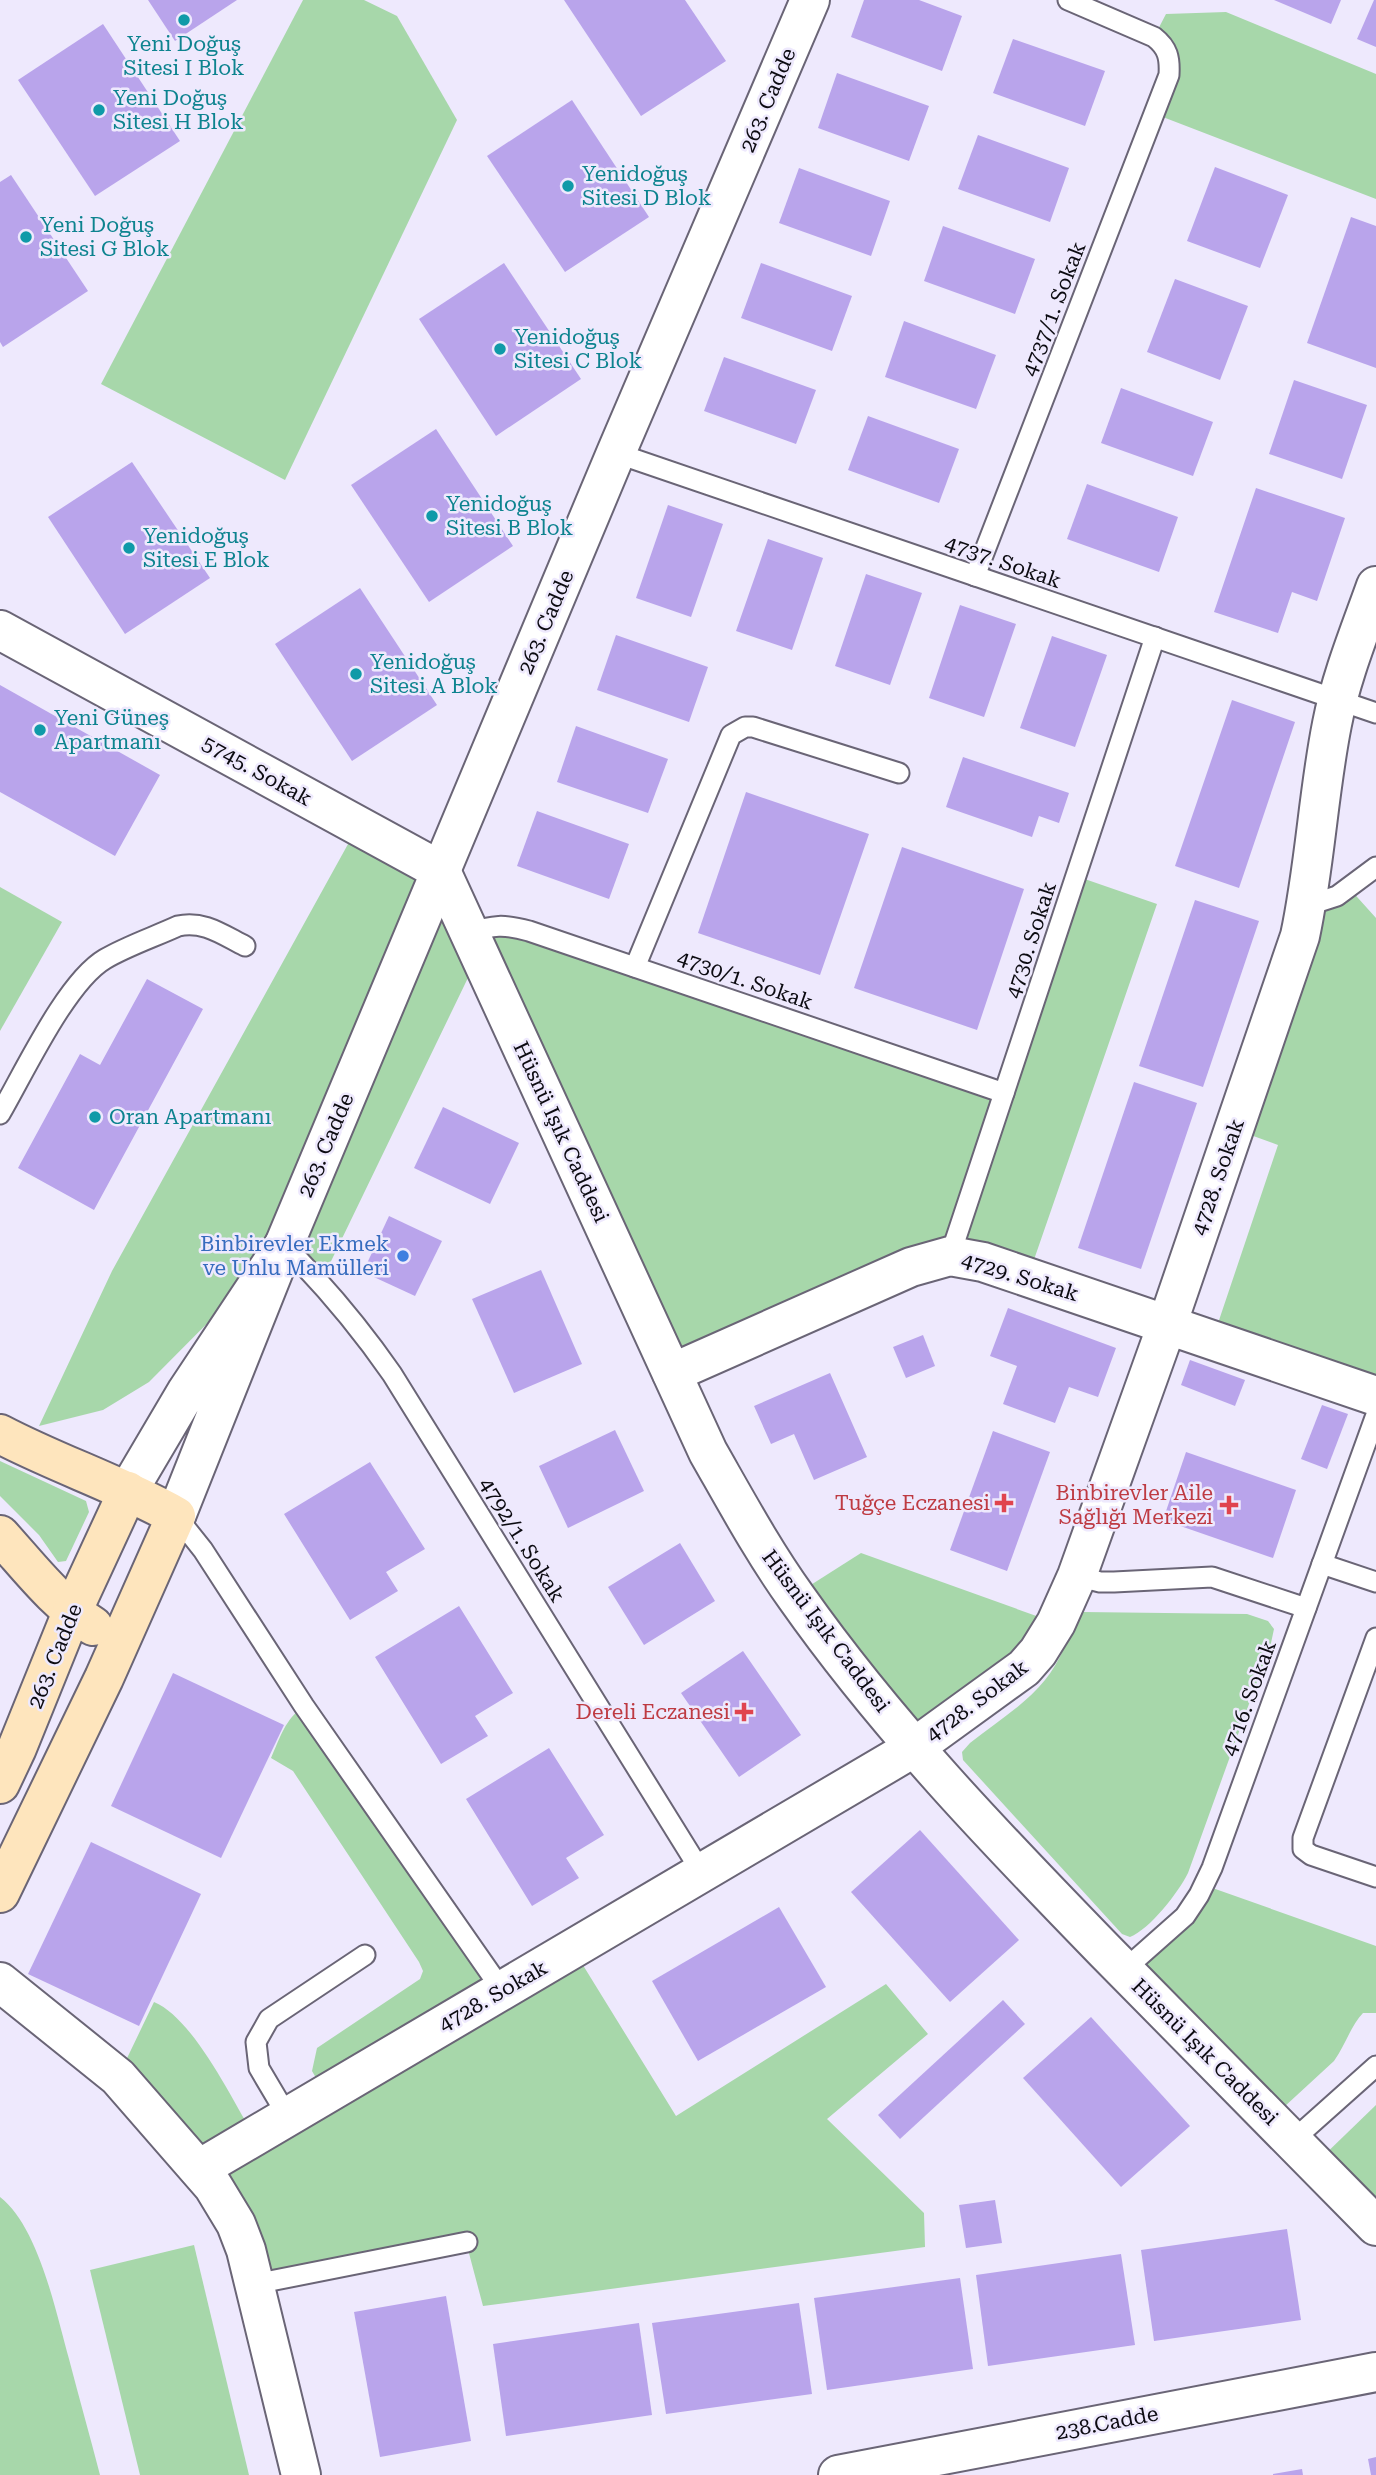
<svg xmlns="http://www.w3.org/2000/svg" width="1376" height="2475" viewBox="0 0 1376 2475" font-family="'Roboto Serif',serif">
<rect width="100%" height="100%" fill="#eee9fd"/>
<g fill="#a7d7aa">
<path d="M303,0H364L397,16L457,120L285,480L101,384Z"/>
<path d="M1226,12L1376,74V199L1155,114L1166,85L1154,37L1166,14Z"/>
<path d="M358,826L441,871L469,933L492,926L1004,1093L1076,876L1157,904L1028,1277L972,1259L672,1373L479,955L321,1282L284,1246L149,1382L103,1410L39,1426L112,1271Z"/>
<path d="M0,887L62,922L0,1031Z"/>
<path d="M1349,888L1376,918V1396L1212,1341L1278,1145L1234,1129L1306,906Z"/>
<path d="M0,1461L86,1501L89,1512L66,1561L58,1562L39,1535L0,1496Z"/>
<path d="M861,1553L1056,1623L915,1747L795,1595Z"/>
<path d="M1083,1612L1247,1614L1268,1621L1274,1629L1271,1643L1188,1873C1178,1893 1150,1929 1130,1937L1122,1934L963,1760L962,1752L970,1743C995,1723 1025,1705 1045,1680C1060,1662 1068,1638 1078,1617Z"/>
<path d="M304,1706L502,1990L573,1949L676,2116L886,1984L928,2034L827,2119L924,2213L925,2247L483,2306L466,2242L255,2284L118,2077L154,2002C193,2018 232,2099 254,2136L326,2095L312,2071L317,2048L420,1979L423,1971L419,1962L293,1771L271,1758C280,1738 285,1719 304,1706Z"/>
<path d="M1204,1885L1376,1946V2013H1363C1350,2027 1345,2046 1334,2061L1271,2119L1124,1970Z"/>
<path d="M1376,2105V2226L1315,2164Z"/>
<path d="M0,2197C39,2227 56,2313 69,2359C79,2398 90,2436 100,2475H0Z"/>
<path d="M194,2245L249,2475H140L90,2270Z"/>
</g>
<g fill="#b9a4eb">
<path d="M148,0H237L175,41Z"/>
<path d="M564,0H685L726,61L641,116Z"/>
<path d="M864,0H919L962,16L942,71L851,37Z"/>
<path d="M1274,0H1341L1331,24Z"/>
<path d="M1374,0H1376V47L1357,39Z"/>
<path d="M103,24L180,141L95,196L18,80Z"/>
<path d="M1013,39L1105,71L1085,126L993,93Z"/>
<path d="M837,73L929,106L909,161L818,128Z"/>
<path d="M572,100L649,217L565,272L487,156Z"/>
<path d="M978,135L1069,168L1050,222L958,189Z"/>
<path d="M1215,167L1288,195L1260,268L1187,241Z"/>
<path d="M799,168L890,201L871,256L779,223Z"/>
<path d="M11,175L88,291L3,347L0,342V182Z"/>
<path d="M1351,217L1376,226V368L1307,343Z"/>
<path d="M943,226L1035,259L1015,314L924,281Z"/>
<path d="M504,263L581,379L496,436L419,319Z"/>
<path d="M761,263L852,296L832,351L741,318Z"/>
<path d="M1175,279L1248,306L1220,380L1147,352Z"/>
<path d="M904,321L996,355L976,409L885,377Z"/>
<path d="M724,357L816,390L796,444L704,411Z"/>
<path d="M1294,380L1367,405L1342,479L1269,454Z"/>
<path d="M1121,388L1213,422L1193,476L1101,443Z"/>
<path d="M868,416L959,449L939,503L848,470Z"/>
<path d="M436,429L513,546L429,602L351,485Z"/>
<path d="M132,462L210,578L125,634L48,517Z"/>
<path d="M1087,484L1178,517L1159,572L1067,539Z"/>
<path d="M1256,488L1345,518L1317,601L1292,592L1278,633L1214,612Z"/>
<path d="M668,505L723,524L691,617L636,598Z"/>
<path d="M768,539L823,558L792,650L736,631Z"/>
<path d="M866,574L922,593L890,685L835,666Z"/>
<path d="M360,588L437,705L352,761L275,644Z"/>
<path d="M960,605L1016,624L984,717L929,698Z"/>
<path d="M616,635L708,667L689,722L597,690Z"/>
<path d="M1052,636L1107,655L1075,747L1020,728Z"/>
<path d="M0,685L160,775L115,856L0,792Z"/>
<path d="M1232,700L1295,722L1239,888L1175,866Z"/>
<path d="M576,726L668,759L648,813L557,782Z"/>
<path d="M963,757L1069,793L1059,823L1039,816L1032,837L946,807Z"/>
<path d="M746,792L869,834L820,975L698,933Z"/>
<path d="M537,811L629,844L609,899L517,866Z"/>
<path d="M902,847L1024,889L977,1030L854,988Z"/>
<path d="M1195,900L1259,921L1203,1087L1139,1066Z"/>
<path d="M147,979L203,1009L94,1210L18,1168L80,1054L100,1065Z"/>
<path d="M1134,1082L1197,1103L1141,1269L1078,1248Z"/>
<path d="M443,1107L519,1143L490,1204L414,1168Z"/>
<path d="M389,1216L442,1241L415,1296L363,1272Z"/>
<path d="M541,1270L582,1364L514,1393L472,1299Z"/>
<path d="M1008,1308L1116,1348L1098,1397L1069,1387L1055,1423L1003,1404L1017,1366L990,1356Z"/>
<path d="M923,1335L935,1366L906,1378L893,1347Z"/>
<path d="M1190,1360L1245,1380L1235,1406L1181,1385Z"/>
<path d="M830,1373L867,1457L814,1480L794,1434L771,1444L754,1406Z"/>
<path d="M1322,1405L1348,1414L1327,1469L1301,1459Z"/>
<path d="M615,1430L644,1491L568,1528L539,1466Z"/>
<path d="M993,1431L1050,1452L1007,1571L950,1550Z"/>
<path d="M1186,1452L1296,1490L1273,1558L1163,1520Z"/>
<path d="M370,1462L425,1549L386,1572L398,1591L350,1620L284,1514Z"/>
<path d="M680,1543L715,1601L644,1645L608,1587Z"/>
<path d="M459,1606L513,1693L475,1716L488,1736L441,1764L375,1657Z"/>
<path d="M743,1651L801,1735L739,1777L681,1693Z"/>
<path d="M173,1673L284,1725L221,1858L111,1806Z"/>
<path d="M549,1748L604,1835L566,1858L579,1878L532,1906L466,1799Z"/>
<path d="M920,1830L1019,1940L950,2002L851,1892Z"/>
<path d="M91,1842L201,1894L139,2026L28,1974Z"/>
<path d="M779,1907L826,1987L698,2061L652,1981Z"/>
<path d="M1003,2000L1025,2024L900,2139L878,2115Z"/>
<path d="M1091,2017L1190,2126L1121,2187L1023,2078Z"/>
<path d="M995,2200L1002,2243L966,2248L959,2205Z"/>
<path d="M1287,2229L1301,2320L1154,2341L1141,2250Z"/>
<path d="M1121,2254L1135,2345L988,2366L976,2275Z"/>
<path d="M960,2278L973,2369L827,2390L814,2298Z"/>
<path d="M446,2296L471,2441L380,2457L354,2312Z"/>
<path d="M799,2303L812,2394L666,2414L652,2323Z"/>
<path d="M639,2323L652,2415L506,2436L493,2344Z"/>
<path d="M1376,2457V2475H1371L1368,2459Z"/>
<path d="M1302,2469L1303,2475H1273V2474Z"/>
</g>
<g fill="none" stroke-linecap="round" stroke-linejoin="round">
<g stroke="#6a6576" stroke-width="23">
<g id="service">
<path d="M616,453L1376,713"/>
<path d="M975,576L1169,75C1170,58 1168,48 1154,37L1068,0"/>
<path d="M1306,906L1337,896L1376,867"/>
<path d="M469,933C493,925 504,924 529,931L1004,1093"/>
<path d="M635,967L731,735L745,727H753L899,773"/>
<path d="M0,1114C24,1073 66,982 105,959C127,946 154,937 178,926C203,920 223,935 245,946"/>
<path d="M284,1245C326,1287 358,1325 392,1374L702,1873"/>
<path d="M950,1256L1155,637"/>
<path d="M176,1516L203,1550L304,1706L502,1990"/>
<path d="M1322,1564L1376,1582"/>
<path d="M1077,1576L1100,1582H1114L1212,1577L1306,1608"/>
<path d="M1376,1638L1303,1838V1849L1311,1855L1376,1877"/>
<path d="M1124,1970L1185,1916L1199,1895L1212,1868L1376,1415"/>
<path d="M288,2117L259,2068L256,2042L269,2019L365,1955"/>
<path d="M1292,2141L1376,2066"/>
<path d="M255,2284L467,2242"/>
</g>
</g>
<g stroke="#6a6576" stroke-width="42">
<g id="minor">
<path d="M0,630L441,871L708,1452C736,1501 763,1551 796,1597C886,1725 996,1839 1105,1951C1195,2043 1286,2134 1376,2226"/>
<path d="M672,1373L911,1267L950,1256L983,1262L1376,1396"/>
<path d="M0,1982L118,2077L213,2186L236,2224L246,2250L301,2475"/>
<path d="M199,2169L915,1747L1024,1668L1038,1652L1056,1623L1077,1576L1167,1325L1300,936C1315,866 1318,794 1332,724C1341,677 1360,631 1376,586"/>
</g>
</g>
<g stroke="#6a6576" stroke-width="42">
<g id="tertiary">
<path d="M284,1245L616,453L810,0"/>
<path d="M128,1491L187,1391L284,1245L176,1516"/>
<path d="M838,2475L1376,2372"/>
</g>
</g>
<g stroke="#6a6576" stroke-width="42">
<g id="secondary">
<path d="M0,1434C57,1464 119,1484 176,1516L104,1678L0,1893"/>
<path d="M0,1535C30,1568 55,1602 93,1626"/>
<path d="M0,1784L17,1748L72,1612L128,1491"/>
</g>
</g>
<use href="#service" stroke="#fff" stroke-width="19"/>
<use href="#minor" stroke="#fff" stroke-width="38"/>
<use href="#tertiary" stroke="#fff" stroke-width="38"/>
<use href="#secondary" stroke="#fee5bd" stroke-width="38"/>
</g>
<g fill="#0f9aa8" stroke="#eee9fd" stroke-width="2.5">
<circle cx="184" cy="20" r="7"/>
<circle cx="99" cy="110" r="7"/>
<circle cx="568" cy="186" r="7"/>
<circle cx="26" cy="237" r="7"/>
<circle cx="500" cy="349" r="7"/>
<circle cx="432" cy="516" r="7"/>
<circle cx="129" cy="548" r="7"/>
<circle cx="356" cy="674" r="7"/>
<circle cx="40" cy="730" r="7"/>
<circle cx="95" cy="1117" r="7"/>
</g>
<circle fill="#3f7fe0" stroke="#eee9fd" stroke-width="2.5" cx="403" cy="1256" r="7"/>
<g fill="#e0444e" stroke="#eee9fd" stroke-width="2.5">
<path d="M1000.5 1492.5h7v7h7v7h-7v7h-7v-7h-7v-7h7z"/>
<path d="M1225.5 1494.5h7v7h7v7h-7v7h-7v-7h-7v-7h7z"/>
<path d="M740.5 1701.5h7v7h7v7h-7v7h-7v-7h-7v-7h7z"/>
</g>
<g text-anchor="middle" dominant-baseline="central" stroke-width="5" stroke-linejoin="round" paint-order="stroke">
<g font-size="21" fill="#0d838f" stroke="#eee9fd" text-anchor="start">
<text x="184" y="44" text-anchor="middle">Yeni Doğuş<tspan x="184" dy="24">Sitesi I Blok</tspan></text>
<text x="113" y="98">Yeni Doğuş<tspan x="113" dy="24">Sitesi H Blok</tspan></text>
<text x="582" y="174">Yenidoğuş<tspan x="582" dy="24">Sitesi D Blok</tspan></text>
<text x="40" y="225">Yeni Doğuş<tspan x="40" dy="24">Sitesi G Blok</tspan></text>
<text x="514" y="337">Yenidoğuş<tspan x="514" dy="24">Sitesi C Blok</tspan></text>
<text x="446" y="504">Yenidoğuş<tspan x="446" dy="24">Sitesi B Blok</tspan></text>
<text x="143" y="536">Yenidoğuş<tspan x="143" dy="24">Sitesi E Blok</tspan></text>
<text x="370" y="662">Yenidoğuş<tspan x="370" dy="24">Sitesi A Blok</tspan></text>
<text x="54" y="718">Yeni Güneş<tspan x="54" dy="24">Apartmanı</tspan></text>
<text x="109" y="1117">Oran Apartmanı</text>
</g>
<g font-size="21" fill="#0c0b11" stroke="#eee9fd">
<text transform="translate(768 100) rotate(-67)">263. Cadde</text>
<text transform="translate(1054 309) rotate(-69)">4737/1. Sokak</text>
<text transform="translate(1003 562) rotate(19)">4737. Sokak</text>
<text transform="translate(546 622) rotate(-67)">263. Cadde</text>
<text transform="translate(257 771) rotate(29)">5745. Sokak</text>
<text transform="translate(1031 940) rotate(-72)">4730. Sokak</text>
<text transform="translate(745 980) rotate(19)">4730/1. Sokak</text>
<text transform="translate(561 1132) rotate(65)">Hüsnü Işık Caddesi</text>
<text transform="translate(326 1145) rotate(-67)">263. Cadde</text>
<text transform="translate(1218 1177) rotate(-71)">4728. Sokak</text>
<text transform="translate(1020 1277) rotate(17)">4729. Sokak</text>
<text transform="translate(522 1540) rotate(58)">4792/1. Sokak</text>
<text transform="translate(826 1631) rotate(53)">Hüsnü Işık Caddesi</text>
<text transform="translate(55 1656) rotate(-68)">263. Cadde</text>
<text transform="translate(1249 1698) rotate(-70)">4716. Sokak</text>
<text transform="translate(977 1701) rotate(-37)">4728. Sokak</text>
<text transform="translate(493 1996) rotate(-30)">4728. Sokak</text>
<text transform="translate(1205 2052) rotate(45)">Hüsnü Işık Caddesi</text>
<text transform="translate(1107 2423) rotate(-11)">238.Cadde</text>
</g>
<g font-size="21" fill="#366cbe" stroke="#eee9fd" text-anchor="end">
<text x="389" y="1244">Binbirevler Ekmek<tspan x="389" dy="24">ve Unlu Mamülleri</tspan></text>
</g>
<g font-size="21" fill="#be3a42" stroke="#eee9fd" text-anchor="end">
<text x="1213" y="1493">Binbirevler Aile<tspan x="1213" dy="24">Sağlığı Merkezi</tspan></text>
<text x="990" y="1503">Tuğçe Eczanesi</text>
<text x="730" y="1712">Dereli Eczanesi</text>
</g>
</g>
</svg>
